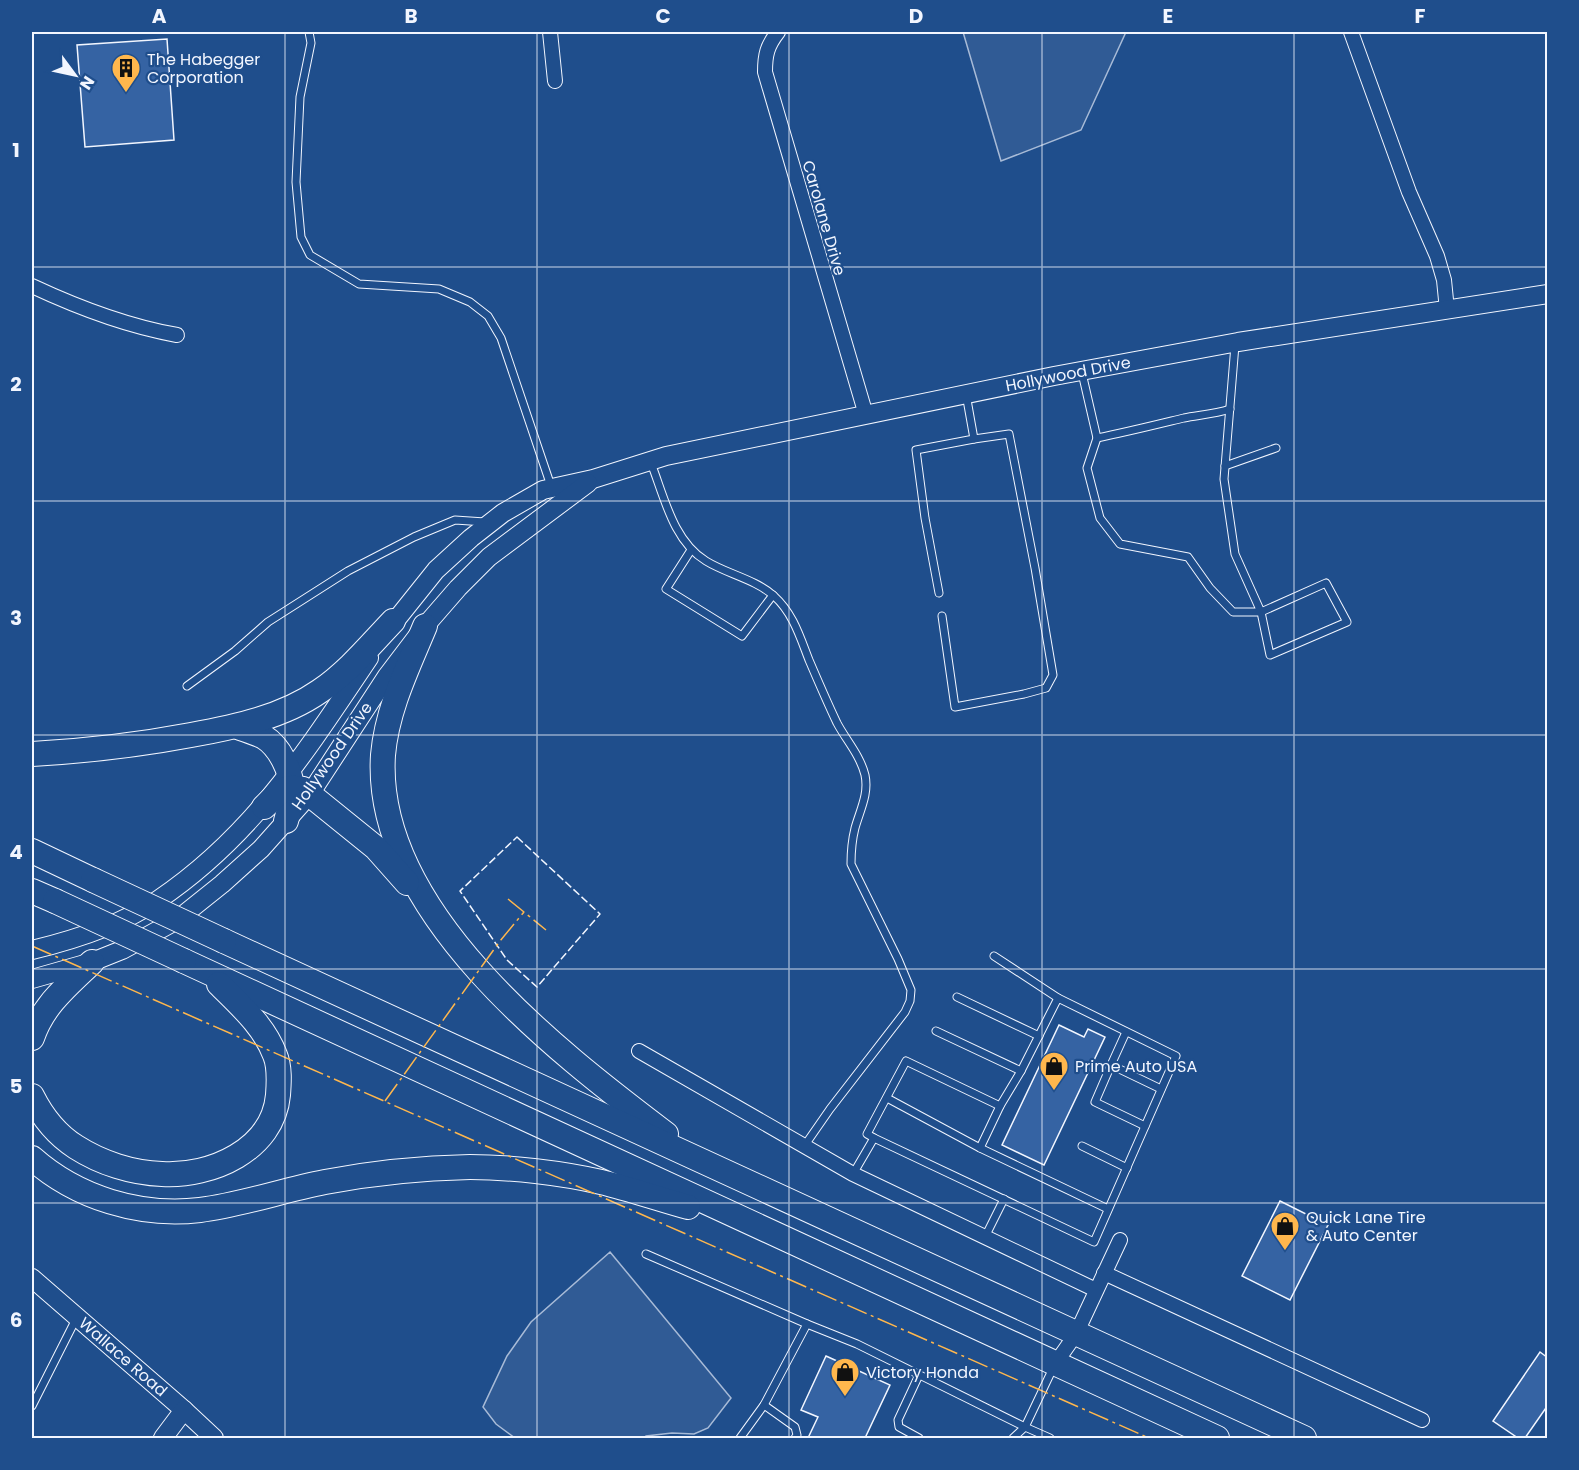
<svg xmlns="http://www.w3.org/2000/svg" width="1579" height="1470" viewBox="0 0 1579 1470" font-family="Poppins,sans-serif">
<rect width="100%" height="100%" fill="#1f4e8c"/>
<g fill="#305b95" stroke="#a8bbd7" stroke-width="1.5">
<path d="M963,32H1126L1081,130L1001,161Z"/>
<path d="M610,1252L731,1398L708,1428L694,1434L672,1433L646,1436L644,1438H515L496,1424L483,1407L507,1356L531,1322Z"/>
</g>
<g fill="#3563a3" stroke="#f2f6ff" stroke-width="1.5">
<path d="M167,39L174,140L85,147L77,45Z"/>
<path d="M1059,1025L1084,1037L1088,1029L1105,1037L1044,1165L1002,1145Z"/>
<path d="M1280,1201L1328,1225L1290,1300L1242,1276Z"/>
<path d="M1540,1352L1548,1358V1405L1525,1438H1518L1493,1421Z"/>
<path d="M826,1356L890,1385L865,1438H808L818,1417L801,1410Z"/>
</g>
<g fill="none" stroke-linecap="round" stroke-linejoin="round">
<g stroke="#f2f6ff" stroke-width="9">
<g id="lane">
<path d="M309,32L311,43L300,97L296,182L301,237L310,255L359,284L439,289L470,302L488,316L501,338L551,486"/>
<path d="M1082,373L1097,438C1127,432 1155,425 1184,418C1200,415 1215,414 1230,409"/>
<path d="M1097,438L1087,468L1100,518L1120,544L1188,557L1210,588L1233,612H1261L1270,655L1347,622L1326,583L1261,612L1235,554L1224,479L1235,345"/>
<path d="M651,463C664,496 673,541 706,561C727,574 755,579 774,596C793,613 800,637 809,660C818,681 827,702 837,723C846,740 860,755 865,775C869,794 860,810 855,828C852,840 851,852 851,864L898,959L911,990L910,1001L905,1012L830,1109L805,1145"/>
<path d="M1225,466L1276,448"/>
<path d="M691,550L666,589L742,636L773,595"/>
<path d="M939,593L925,518L916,450L974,439"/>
<path d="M942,616L955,707L1024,694L1046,688L1053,675L1035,568L1009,434L974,439L966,394"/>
<path d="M187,686L235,651L268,622L348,571L414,537L455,520L485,522"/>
<path d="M994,956L1058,998"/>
<path d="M957,997L1039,1036"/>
<path d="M936,1031L1021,1071"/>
<path d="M1111,1065L1126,1032"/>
<path d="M1145,1126L1095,1102L1111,1065L1161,1089"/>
<path d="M874,1138L867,1134L906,1061L1000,1106"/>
<path d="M1082,1146L1127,1168"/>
<path d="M980,1148L1108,1209"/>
<path d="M853,1174L874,1138L1094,1242L1176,1056L1058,998L1021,1071L1000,1106L980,1148L887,1098"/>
<path d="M985,1237L1004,1199"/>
<path d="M646,1254L807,1324"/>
<path d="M764,1405L795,1427L797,1435L795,1438"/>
<path d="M32,1406L77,1317"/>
<path d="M740,1438L764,1405L807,1324L857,1344L1025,1427L1054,1366"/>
<path d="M919,1438L899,1427L898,1420L919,1375"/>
<path d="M1013,1438L1025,1427L1050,1438"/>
</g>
</g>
<g stroke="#f2f6ff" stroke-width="16">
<g id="street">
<path d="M550,32L555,81"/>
<path d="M778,32C767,46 765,55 765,72L866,415"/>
<path d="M1351,32L1409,192L1437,256L1444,280L1447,310"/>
<path d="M32,286C79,308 126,326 177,335"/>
<path d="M639,1051L853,1174L1096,1290"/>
<path d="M1104,1273L1422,1420"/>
<path d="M1055,1364L1076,1334L1120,1240"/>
</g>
</g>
<g stroke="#f2f6ff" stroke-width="20">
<g id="secondary">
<path d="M388,630L436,570L471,538L503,513L543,490L593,479L666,456L1054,376L1238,342L1548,294"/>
<path d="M32,950C74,940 121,925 158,900C253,836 307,750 369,658"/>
<path d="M32,979L92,962L122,950L177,920L222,884L261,849L310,794L387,676L425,626L458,588L489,557L588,483"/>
<path d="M32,1278L184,1410L214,1438"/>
<path d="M163,1438L184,1410"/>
</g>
</g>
<g stroke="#f2f6ff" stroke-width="26">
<g id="highway">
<path d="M425,626C408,667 387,709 383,755C373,910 555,1050 666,1134"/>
<path d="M238,727C246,730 256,733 264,737C280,747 291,771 292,789C292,800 289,811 286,821"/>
<path d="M32,754C85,751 138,745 191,735C235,727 283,717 320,691C348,672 370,645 393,621"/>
<path d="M264,807C278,794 282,784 303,789L376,848L407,883"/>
<path d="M32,851L93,880"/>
<path d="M32,891L55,901"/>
<path d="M224,941L1304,1438"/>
<path d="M184,961L1217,1438"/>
<path d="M32,1038C43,1005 67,986 92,962"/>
<path d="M32,1096C42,1116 57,1135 76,1147C101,1163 132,1173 162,1174C211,1177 273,1150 278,1095C279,1082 280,1067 275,1055C264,1026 241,1006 219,984"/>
<path d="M32,1158C77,1198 140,1217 200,1210C242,1205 283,1190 325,1182C372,1173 422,1168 470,1167C510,1167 562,1173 601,1182C630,1189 659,1199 688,1207"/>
</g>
</g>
<use href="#lane" stroke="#1f4e8c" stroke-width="7"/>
<use href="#street" stroke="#1f4e8c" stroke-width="14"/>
<use href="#secondary" stroke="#1f4e8c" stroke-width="18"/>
<use href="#highway" stroke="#1f4e8c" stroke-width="24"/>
<g stroke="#f2f6ff" stroke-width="26" stroke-linecap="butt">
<g id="highway-bridge">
<path d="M93,880L224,941"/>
<path d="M55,901L184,961"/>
</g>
</g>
<use href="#highway-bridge" stroke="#1f4e8c" stroke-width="24"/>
<path stroke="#f2f6ff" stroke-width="1.5" stroke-dasharray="8 3" stroke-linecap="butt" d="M517,837L600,914L537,987L507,960L460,891Z"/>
<g stroke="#ffb74d" stroke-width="1.5" stroke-dasharray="21 4.5 3 4.5" stroke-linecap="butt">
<path d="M508,899L546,930"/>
<path d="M32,946L1149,1438"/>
<path d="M385,1101L500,941L524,912"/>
</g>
</g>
<path fill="none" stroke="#f2f6ff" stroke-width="1.5" stroke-opacity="0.55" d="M285,32V1438M537,32V1438M789,32V1438M1042,32V1438M1294,32V1438M32,267H1548M32,501H1548M32,735H1548M32,969H1548M32,1203H1548"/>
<defs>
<g id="building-pin" transform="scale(1.5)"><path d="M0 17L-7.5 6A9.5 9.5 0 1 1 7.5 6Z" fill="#ffb74d" stroke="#1f4e8c"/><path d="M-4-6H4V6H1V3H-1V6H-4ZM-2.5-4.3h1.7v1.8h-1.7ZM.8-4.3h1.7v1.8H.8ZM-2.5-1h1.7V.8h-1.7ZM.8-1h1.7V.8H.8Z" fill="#111"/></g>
<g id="shop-pin" transform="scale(1.5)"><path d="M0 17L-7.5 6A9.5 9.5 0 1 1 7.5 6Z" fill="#ffb74d" stroke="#1f4e8c"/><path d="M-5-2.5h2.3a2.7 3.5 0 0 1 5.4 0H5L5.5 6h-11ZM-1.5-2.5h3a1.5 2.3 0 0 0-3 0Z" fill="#111"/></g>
</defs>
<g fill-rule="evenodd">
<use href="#building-pin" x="126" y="68"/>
<use href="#shop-pin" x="1054" y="1066"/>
<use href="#shop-pin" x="1285" y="1226"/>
<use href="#shop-pin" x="845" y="1372"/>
</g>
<g text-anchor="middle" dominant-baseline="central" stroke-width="4.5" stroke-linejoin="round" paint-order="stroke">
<g font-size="16" fill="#f2f6ff" stroke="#1f4e8c" text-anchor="start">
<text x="147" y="59">The Habegger<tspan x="147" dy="18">Corporation</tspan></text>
<text x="1075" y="1066">Prime Auto USA</text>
<text x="1306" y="1217">Quick Lane Tire<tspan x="1306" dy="18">&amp; Auto Center</tspan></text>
<text x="866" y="1372">Victory Honda</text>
</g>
<g font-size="16" fill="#f2f6ff" stroke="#1f4e8c">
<text transform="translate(824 218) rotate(74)">Carolane Drive</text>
<text transform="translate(1068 374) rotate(-11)">Hollywood Drive</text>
<text transform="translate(332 756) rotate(-55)">Hollywood Drive</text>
<text transform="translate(123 1357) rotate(41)">Wallace Road</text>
</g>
</g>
<rect width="1579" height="1470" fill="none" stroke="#1f4e8c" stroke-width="66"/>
<g transform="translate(75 75) rotate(123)" stroke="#1f4e8c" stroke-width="4.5" paint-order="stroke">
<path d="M0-4.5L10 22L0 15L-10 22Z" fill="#f2f6ff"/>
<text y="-9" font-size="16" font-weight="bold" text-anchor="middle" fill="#f2f6ff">N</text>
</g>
<rect x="33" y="33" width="1513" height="1404" fill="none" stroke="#f2f6ff" stroke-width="2"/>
<g font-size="20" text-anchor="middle" font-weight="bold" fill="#f2f6ff">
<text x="159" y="23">A</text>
<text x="411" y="23">B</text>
<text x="663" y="23">C</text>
<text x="916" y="23">D</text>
<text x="1168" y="23">E</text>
<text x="1420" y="23">F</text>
<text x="16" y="157">1</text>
<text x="16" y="391">2</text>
<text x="16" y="625">3</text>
<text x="16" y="859">4</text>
<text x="16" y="1093">5</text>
<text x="16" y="1327">6</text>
</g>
</svg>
